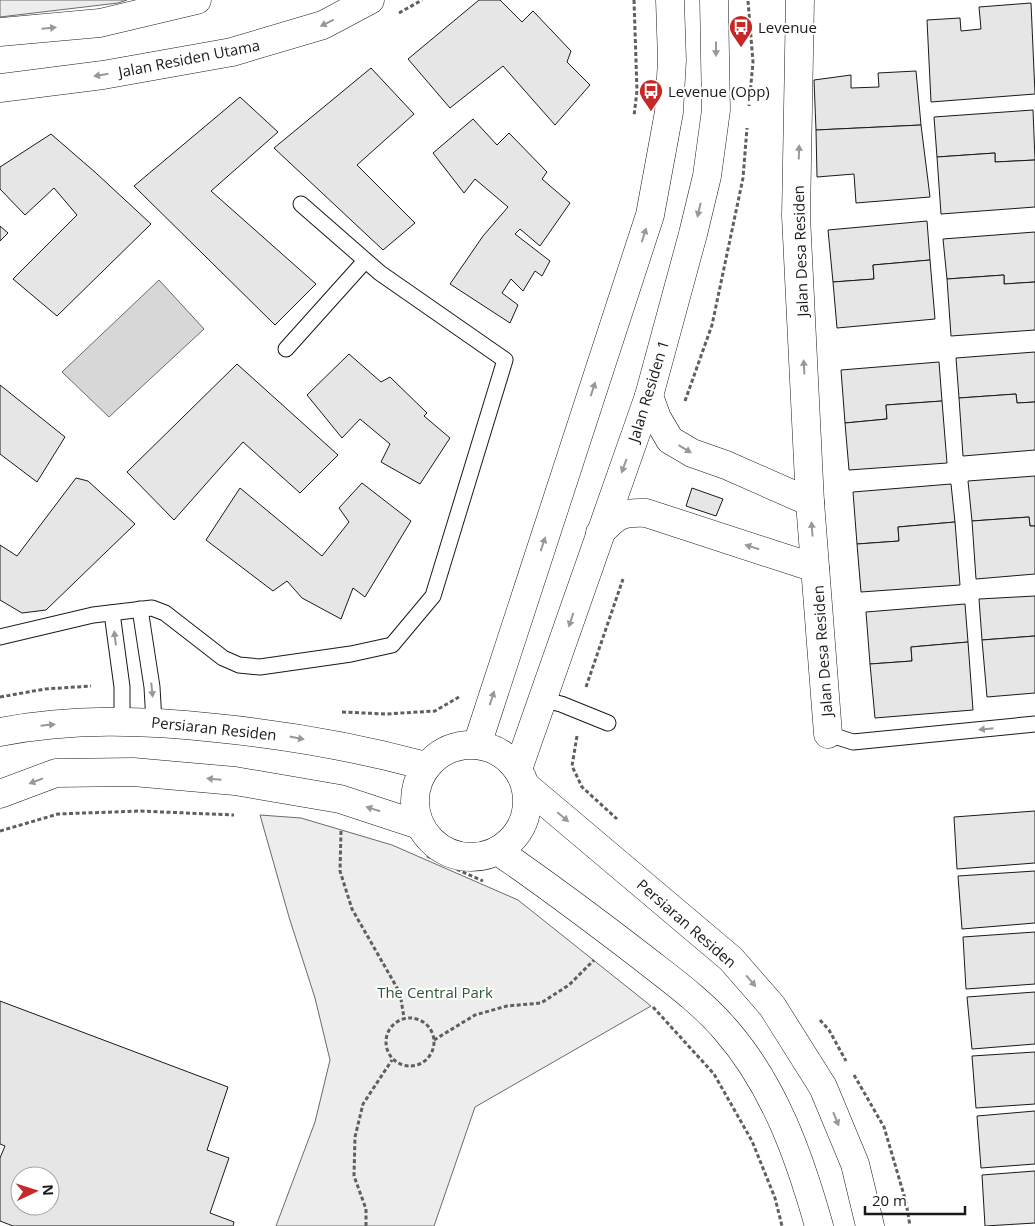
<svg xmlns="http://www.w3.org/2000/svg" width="1035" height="1226" viewBox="0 0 1035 1226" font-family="'Open Sans',sans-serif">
<rect width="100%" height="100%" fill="#fff"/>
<g fill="#ededed" stroke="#6a6a6a">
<path d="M0,0H127L118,3L0,17Z"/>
<path d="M260,815L301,818L392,845L518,900L651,1006L475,1107L434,1226H276L315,1122L330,1060L315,998L289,917Z"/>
</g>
<path fill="#d7d7d7" stroke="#6a6a6a" d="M159,280L204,329L109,417L62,372Z"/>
<g fill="#e6e6e6" stroke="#1a1a1a" fill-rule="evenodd">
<path d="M479,0H500L522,22L533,11L571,51L567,62L590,85L555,125L503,66L450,108L408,59Z"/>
<path d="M1031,3L1035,94L931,102L927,20L960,18L961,31L981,29L979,7Z"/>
<path d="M371,68L414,114L357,165L415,223L383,250L274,148Z"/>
<path d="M916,71L921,125L816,130L814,80L851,75V88L879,87L878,73Z"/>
<path d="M240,97L278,132L211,191L316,284L275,325L134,186Z"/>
<path d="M1033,110L1035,160L995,162V153L937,157L934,117Z"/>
<path d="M473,119L497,145L509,133L547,172L542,179L570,203L540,246L520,229L515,234L550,261L542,276L535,271L523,291L511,279L502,293L518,305L510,323L450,284L483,236L508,207L475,179L464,193L433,153Z"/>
<path d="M921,125L930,197L856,203L854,174L817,177L816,130Z"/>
<path d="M51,134L96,173L151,224L57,316L13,279L77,215L54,188L25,215L0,189V167Z"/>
<path d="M995,153V162L1035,160V207L941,214L937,157Z"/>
<path d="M927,221L930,260L873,265L874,279L833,282L828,230Z"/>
<path d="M0,226L8,233L0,241Z"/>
<path d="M1035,232V282L1004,284V275L947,279L943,239Z"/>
<path d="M930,260L935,319L837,328L833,282L874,279L873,265Z"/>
<path d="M1004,275V284L1035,282V330L951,336L947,279Z"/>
<path d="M1035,352V402L1017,403L1016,394L959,398L956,358Z"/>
<path d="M349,354L381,382L390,377L427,413L424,416L450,438L420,484L381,462L390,444L360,419L342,438L307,395Z"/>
<path d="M939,362L942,401L886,405L887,419L845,423L841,370Z"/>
<path d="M237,364L338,455L300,493L243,442L174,520L127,472Z"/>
<path d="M0,385L65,437L37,482L0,454Z"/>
<path d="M1016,394L1017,403L1035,402V450L963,456L959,398Z"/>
<path d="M942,401L947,463L849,470L845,423L887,419L886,405Z"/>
<path d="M1035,476V526H1030L1029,517L972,521L968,481Z"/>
<path d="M76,478L88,481L135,524L46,610L22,613L0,600V545L17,556Z"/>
<path d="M362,483L411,521L365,597L353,588L341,619L302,598L287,581L273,591L206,540L240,488L322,556L349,522L339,508Z"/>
<path d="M951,484L955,522L898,527L899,541L857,544L853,492Z"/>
<path d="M692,488L723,499L716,516L686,506Z"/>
<path d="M1029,517L1030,526H1035V574L976,579L972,521Z"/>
<path d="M955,522L960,585L861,592L857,544L899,541L898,527Z"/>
<path d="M1035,596V636L982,640L979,599Z"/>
<path d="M965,604L968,642L911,647L912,661L870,664L866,612Z"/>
<path d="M1035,636V693L987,697L982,640Z"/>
<path d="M968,642L973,710L875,718L870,664L912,661L911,647Z"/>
<path d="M1035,811V863L957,869L954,817Z"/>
<path d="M1035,871V923L962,929L958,876Z"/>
<path d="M1035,932V984L966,989L963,937Z"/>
<path d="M1035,992V1044L972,1049L967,997Z"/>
<path d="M0,1001L228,1087L207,1150L229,1158L210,1213L234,1222L233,1226H13L0,1221V1158L5,1146L0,1144ZM20,1176H50V1206H20Z"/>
<path d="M1035,1052V1104L976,1108L972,1056Z"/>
<path d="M1035,1111V1164L981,1168L977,1116Z"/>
<path d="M1035,1171V1223L985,1226L982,1175Z"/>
</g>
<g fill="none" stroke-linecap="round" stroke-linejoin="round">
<g stroke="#1a1a1a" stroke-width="17">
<g id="lane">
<path d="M286,349L365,261"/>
<path d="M140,609L152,687L154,722"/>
<path d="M112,613L122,687V721"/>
<path d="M0,637L93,615L152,608L165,613L223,658L239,665L260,667L351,654L392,645L433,596L505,360L380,273L301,204"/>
<path d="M544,700L561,704L608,723"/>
<path d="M828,734L853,742L1035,724"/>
</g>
</g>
<g stroke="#1a1a1a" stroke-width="29">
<g id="street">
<path d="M800,0L796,216L810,502L828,734"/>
<path d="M649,396L657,418L670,440L692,453L726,465L810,502"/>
<path d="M600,533C617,515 621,512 646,513L815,568"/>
</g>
</g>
<g stroke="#1a1a1a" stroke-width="29">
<g id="secondary">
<path d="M0,32L100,23L197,0"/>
<path d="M0,88L103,75L232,52L323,25L370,0"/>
<path d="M0,732C72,718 144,720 216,728C287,735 356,747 426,766"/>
<circle cx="471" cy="801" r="56"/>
<path d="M477,745L650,215L669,112L672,60L670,0"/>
<path d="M518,769L649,396L693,234L707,176L716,110L714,0"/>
<path d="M526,786L731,959L772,1006L823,1087L855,1164L870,1226"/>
<path d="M0,794L56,773L133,772L235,781L340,799L419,825"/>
<path d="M498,851C547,885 594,920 642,957C670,979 701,1001 725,1029C774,1085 799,1155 819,1226"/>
</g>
</g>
<g stroke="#5f5f5f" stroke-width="3" stroke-dasharray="4 2.5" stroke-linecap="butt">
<path d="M634,0L637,91L634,116"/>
<path d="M748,1L753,62L749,106"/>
<path d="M399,13L422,0"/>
<path d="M685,401L712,325L743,178L747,128"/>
<path d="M586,687L623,579"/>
<path d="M0,697L45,689L91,686"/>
<path d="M342,712L386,714L435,711L459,697"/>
<path d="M577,736L572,766L582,787L617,819"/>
<path d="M0,831L58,814L139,811L234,815"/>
<path d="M341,831L340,871L352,909L400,993L404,1018"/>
<path d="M427,856L483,881"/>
<path d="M653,1007L714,1074L752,1141L775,1198L782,1226"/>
<circle cx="410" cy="1042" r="24"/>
<path d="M820,1020L829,1030L846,1061"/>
<path d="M434,1040L475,1015L507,1006L541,1003L569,985L594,960"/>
<path d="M854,1075L884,1127L906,1202L910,1226"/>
<path d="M366,1226V1209L354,1176L355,1137L363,1104L392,1060"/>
</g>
<use href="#lane" stroke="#fff" stroke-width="15"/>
<use href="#street" stroke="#fff" stroke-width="28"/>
<use href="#secondary" stroke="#fff" stroke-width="28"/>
</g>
<defs><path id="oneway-solid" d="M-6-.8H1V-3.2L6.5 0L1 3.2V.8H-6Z" transform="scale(1.25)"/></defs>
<g fill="#989898">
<use href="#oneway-solid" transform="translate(327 23) rotate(154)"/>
<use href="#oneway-solid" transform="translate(49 28) rotate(-5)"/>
<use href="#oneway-solid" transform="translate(716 49) rotate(90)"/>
<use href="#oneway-solid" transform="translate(101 75) rotate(171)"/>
<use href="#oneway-solid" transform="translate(799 152) rotate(-88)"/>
<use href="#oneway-solid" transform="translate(699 210) rotate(103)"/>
<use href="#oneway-solid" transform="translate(644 235) rotate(-72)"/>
<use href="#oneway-solid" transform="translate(804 367) rotate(-93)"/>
<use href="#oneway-solid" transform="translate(593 389) rotate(-72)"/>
<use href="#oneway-solid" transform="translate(685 449) rotate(31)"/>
<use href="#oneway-solid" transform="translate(624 466) rotate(110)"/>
<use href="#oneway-solid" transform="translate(812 529) rotate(-94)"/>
<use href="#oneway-solid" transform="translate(543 544) rotate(-72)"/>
<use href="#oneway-solid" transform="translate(752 547) rotate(-162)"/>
<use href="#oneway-solid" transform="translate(571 620) rotate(108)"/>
<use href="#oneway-solid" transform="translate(115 638) rotate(-97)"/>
<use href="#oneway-solid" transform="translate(152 690) rotate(84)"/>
<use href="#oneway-solid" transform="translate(492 698) rotate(-72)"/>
<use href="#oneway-solid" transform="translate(48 725) rotate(-6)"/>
<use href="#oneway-solid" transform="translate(986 729) rotate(174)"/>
<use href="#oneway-solid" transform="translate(297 738) rotate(11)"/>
<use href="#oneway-solid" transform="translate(214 779) rotate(-175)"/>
<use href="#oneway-solid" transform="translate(36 781) rotate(159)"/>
<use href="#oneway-solid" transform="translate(373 809) rotate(-162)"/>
<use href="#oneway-solid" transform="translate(563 817) rotate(40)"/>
<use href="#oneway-solid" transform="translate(751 981) rotate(49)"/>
<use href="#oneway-solid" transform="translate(836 1119) rotate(68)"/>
</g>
<defs>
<g id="bus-pin" transform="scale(1.25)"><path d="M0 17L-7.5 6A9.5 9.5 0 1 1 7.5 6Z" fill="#c62828" stroke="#fff"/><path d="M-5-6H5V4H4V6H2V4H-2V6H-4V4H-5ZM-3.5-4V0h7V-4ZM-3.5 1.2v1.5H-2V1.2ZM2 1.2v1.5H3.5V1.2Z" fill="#fff"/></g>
</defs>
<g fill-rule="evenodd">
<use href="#bus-pin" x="741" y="27"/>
<use href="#bus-pin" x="651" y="91"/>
</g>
<g text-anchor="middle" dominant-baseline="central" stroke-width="4" stroke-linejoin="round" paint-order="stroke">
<g font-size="15" fill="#1a1a1a" stroke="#fff" text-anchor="start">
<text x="758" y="27">Levenue</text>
<text x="668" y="91">Levenue (Opp)</text>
</g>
<g font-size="15" fill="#1a1a1a" stroke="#fff">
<text transform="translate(189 58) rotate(-11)">Jalan Residen Utama</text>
<text transform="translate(800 251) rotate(-92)">Jalan Desa Residen</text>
<text transform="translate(648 391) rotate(-73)">Jalan Residen 1</text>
<text transform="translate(822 651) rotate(-94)">Jalan Desa Residen</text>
<text transform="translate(214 728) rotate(6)">Persiaran Residen</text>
<text transform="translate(687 923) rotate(41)">Persiaran Residen</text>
</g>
<g font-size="15" fill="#2b5a34" stroke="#fff">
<text x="435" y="992">The Central Park</text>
</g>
</g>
<g transform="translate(35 1191) rotate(86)"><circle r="24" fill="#ffffff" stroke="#a3a3a3"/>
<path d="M0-4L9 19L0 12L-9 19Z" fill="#c62828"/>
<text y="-8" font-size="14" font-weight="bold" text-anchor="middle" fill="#1a1a1a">N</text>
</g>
<path d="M865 1206v8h100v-8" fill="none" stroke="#1a1a1a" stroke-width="2.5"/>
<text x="872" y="1206" font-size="15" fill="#1a1a1a" stroke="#ffffff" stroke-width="4" paint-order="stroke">20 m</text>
</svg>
